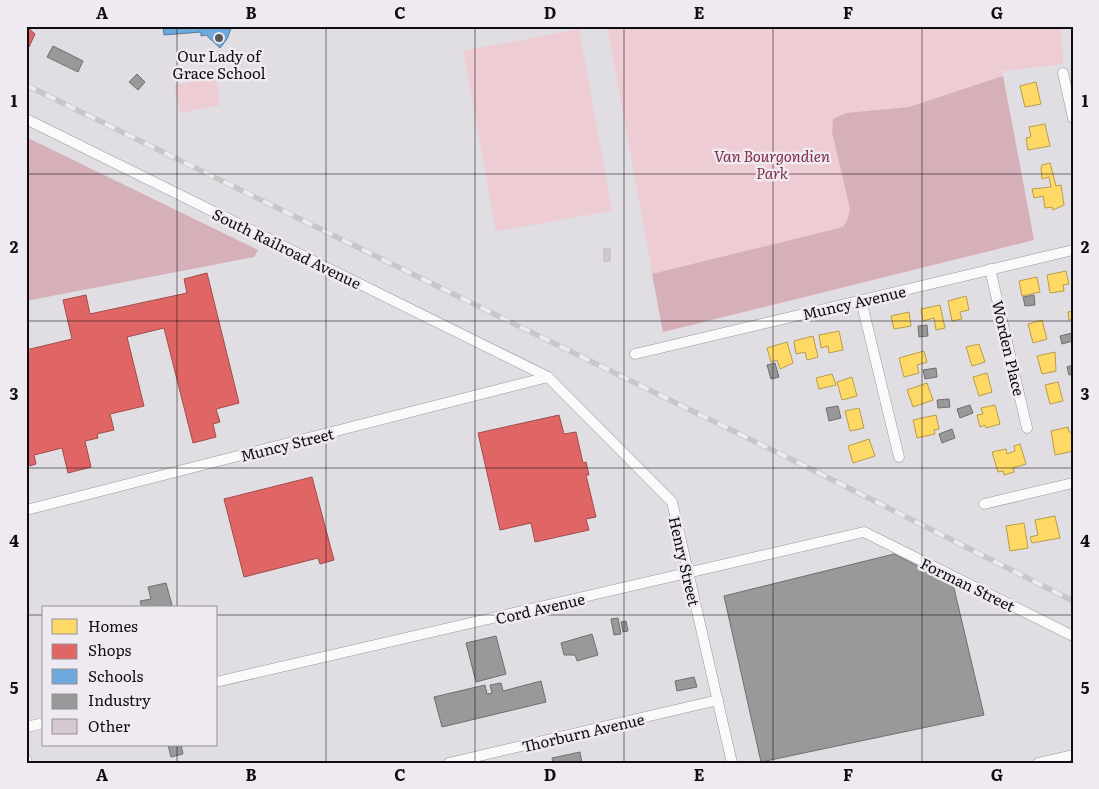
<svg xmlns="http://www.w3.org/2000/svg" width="1099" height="789" viewBox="0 0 1099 789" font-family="Literata,serif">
<rect width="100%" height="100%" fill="#e0dee2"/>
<g fill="#edccd3">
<path d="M607,26H1061L1063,64L1002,71L1034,240L663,332Z"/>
<path d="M579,29L612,211L496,231L463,51Z"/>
<path d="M216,78L220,105L180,113L174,85Z"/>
</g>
<g fill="#d6b0b9">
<path d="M1003,76L1034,240L663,332L652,274L843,227L848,218L850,209L832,132L833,119L846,113L909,107Z"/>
<path d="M26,137L258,250L254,257L26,301Z"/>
</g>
<g fill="#ffd966" stroke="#b79c4c">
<path d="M1036,82L1041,104L1025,107L1020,86Z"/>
<path d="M1045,124L1050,146L1028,150L1026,138L1031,137L1029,127Z"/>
<path d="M1050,163L1056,186L1061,185L1064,205L1053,210L1052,207L1045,208L1043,196L1034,198L1032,189L1051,187L1049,177L1042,179L1041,168L1042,165Z"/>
<path d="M1066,271L1069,284L1063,285L1064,291L1050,293L1047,275Z"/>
<path d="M1037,277L1040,292L1022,296L1019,281Z"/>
<path d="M966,296L969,310L960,312L962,319L952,321L948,301Z"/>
<path d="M940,305L945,328L936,330L934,318L923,321L921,309Z"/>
<path d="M1073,311V319L1069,320L1068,312Z"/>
<path d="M909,312L911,326L894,329L891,316Z"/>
<path d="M1042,320L1047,339L1033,343L1028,324Z"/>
<path d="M839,331L843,350L829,353L828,346L821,348L819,335Z"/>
<path d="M813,336L818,357L807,360L805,352L796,354L794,341Z"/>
<path d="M787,342L793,363L780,369L777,360L771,362L767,348Z"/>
<path d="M979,344L985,362L972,366L966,347Z"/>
<path d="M924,351L927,362L917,365L919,373L904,377L899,358Z"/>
<path d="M1055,352L1056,371L1042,374L1037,356Z"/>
<path d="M987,373L992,392L979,396L973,377Z"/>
<path d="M832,374L836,385L819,389L816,378Z"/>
<path d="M852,377L857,396L842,400L837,382Z"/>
<path d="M1058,382L1063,401L1050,404L1045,385Z"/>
<path d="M927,383L933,400L913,407L907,390Z"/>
<path d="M995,405L1000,424L986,428L985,425L980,427L977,415L983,414L981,408Z"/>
<path d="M859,408L864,428L850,431L845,411Z"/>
<path d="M936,415L939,429L934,430L935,434L917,438L913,420Z"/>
<path d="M1068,427L1069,432H1073V451L1055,455L1051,431Z"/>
<path d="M869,439L875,456L853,463L848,446Z"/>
<path d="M1020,444L1026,464L1013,468L1014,472L1004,475L1003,471L998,472L992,452L1006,449L1007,454L1015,451L1014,446Z"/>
<path d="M1055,516L1060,538L1032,543L1030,537L1038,535L1035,520Z"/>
<path d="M1024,523L1028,548L1010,551L1006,526Z"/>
</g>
<g fill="#e06666" stroke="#a14b4c">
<path d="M26,26L35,34L29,47L26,46Z"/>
<path d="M207,273L239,403L216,409L220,422L213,424L216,437L193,443L164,328L127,337L144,406L110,414L114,430L97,434L98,438L85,441L91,467L68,473L62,448L34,455L36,464L30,466L26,457V350L72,339L63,300L86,295L90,314L187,293L184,279Z"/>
<path d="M559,415L564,434L576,432L583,463L586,462L589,475H586L596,517L586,519L589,530L535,542L531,523L500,530L478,433Z"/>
<path d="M312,477L334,560L320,564L318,558L244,577L224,499Z"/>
</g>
<path fill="#6fa8dc" stroke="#527a9f" d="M163,26H232L227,39L220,48L206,35L201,36V32L164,35Z"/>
<g fill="#999" stroke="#706f70">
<path d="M53,46L83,61L78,72L47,57Z"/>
<path d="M137,74L145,82L138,90L129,82Z"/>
<path d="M1034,295L1035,305L1025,306L1023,297Z"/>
<path d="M927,325L928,336L919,337L918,326Z"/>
<path d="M1072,333L1073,341L1062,344L1060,336Z"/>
<path d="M775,363L779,377L771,379L767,365Z"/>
<path d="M1073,365V374L1069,375L1067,367Z"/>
<path d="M936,368L937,377L925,379L923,370Z"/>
<path d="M949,399L950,407L938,408L937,400Z"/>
<path d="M970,405L973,413L960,418L957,409Z"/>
<path d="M838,406L841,418L829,421L826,408Z"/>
<path d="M952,429L955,438L942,443L939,434Z"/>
<path d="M894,554L953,584L984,715L761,762L724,596Z"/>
<path d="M166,583L172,605L166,608H142L140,601L151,599L148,587Z"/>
<path d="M618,618L621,634L614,635L611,619Z"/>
<path d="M626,621L628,631L623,632L621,622Z"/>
<path d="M592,634L598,655L577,661L575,655H564L561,643Z"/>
<path d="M496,636L506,674L476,682L466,643Z"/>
<path d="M694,677L697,687L677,691L675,681Z"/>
<path d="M541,681L546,702L442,727L434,697L485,685L487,694L492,693L490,685L501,683L503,691Z"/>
<path d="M168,745H181L183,754L171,757Z"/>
<path d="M580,752L582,763H553L552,758Z"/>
</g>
<rect fill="#d5c8d1" stroke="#b8b6b8" x="604" y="249" width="6" height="12"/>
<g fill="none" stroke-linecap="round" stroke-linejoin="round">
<g stroke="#989699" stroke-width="11">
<g id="street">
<path d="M1063,73L1073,118"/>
<path d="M26,119L548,377L672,502L732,763"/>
<path d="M990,269L1027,428"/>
<path d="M861,300L899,457"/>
<path d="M635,354L1073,250"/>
<path d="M984,504L1073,483"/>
<path d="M26,510L548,377"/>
<path d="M216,682L864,532L1073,636"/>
<path d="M26,727L44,723"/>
<path d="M26,759L27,763"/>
<path d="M449,763L718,700"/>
<path d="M1038,763L1073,755"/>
</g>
</g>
<use href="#street" stroke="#fafafb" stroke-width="10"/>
<g stroke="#c7c7c8" stroke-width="5.5">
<path id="rail" d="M26,85L807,467L1073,601"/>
</g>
<use href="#rail" stroke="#efe9f1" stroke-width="4" stroke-dasharray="11" stroke-linecap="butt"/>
</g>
<path fill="none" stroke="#0f0d10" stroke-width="1" stroke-opacity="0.55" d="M177,26V608M326,26V763M475,26V763M624,26V763M773,26V763M922,26V763M26,174H1073M26,321H1073M26,468H1073M26,615H44M216,615H1073M177,745V763"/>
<circle fill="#58565a" stroke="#efe9f1" stroke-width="2" cx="219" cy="38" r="5"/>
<g text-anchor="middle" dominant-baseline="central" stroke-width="5" stroke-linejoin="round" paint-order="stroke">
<g font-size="15" fill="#0f0d10" stroke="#efe9f1">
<text x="219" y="55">Our Lady of<tspan x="219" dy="17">Grace School</tspan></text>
</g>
<g font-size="15" font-style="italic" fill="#802f45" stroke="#efe9f1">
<text x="772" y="155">Van Bourgondien<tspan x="772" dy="17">Park</tspan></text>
</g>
<g font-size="15" fill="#0f0d10" stroke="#efe9f1">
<text transform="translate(287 248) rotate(26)">South Railroad Avenue</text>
<text transform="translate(854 302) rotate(-13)">Muncy Avenue</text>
<text transform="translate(1009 348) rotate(77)">Worden Place</text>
<text transform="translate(287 444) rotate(-14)">Muncy Street</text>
<text transform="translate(685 561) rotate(77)">Henry Street</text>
<text transform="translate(968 584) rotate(26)">Forman Street</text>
<text transform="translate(540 608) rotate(-13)">Cord Avenue</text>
<text transform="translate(583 732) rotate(-13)">Thorburn Avenue</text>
</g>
</g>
<rect width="1099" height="789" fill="none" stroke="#efe9f1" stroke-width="55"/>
<rect x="42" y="606" width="175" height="140" fill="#efe9f1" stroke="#959197"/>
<rect x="52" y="619" width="25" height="15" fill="#ffd966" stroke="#959197"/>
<text x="88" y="632" font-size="15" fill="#0f0d10">Homes</text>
<rect x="52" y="644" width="25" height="15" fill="#e06666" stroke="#959197"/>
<text x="88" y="656" font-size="15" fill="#0f0d10">Shops</text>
<rect x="52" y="669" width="25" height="15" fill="#6fa8dc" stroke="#959197"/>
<text x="88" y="682" font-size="15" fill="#0f0d10">Schools</text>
<rect x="52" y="694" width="25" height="15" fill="#999999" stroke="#959197"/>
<text x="88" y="706" font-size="15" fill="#0f0d10">Industry</text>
<rect x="52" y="719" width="25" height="15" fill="#d5c8d1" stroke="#959197"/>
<text x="88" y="732" font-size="15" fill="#0f0d10">Other</text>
<rect x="28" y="28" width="1044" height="734" fill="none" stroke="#0f0d10" stroke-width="2"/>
<g font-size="16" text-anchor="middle" font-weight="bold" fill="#0f0d10">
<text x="102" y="19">A</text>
<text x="251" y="19">B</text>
<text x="400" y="19">C</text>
<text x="550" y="19">D</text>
<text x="699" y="19">E</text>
<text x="848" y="19">F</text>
<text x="997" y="19">G</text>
<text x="14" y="107">1</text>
<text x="1085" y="107">1</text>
<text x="14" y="253">2</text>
<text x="1085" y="253">2</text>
<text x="14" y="400">3</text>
<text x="1085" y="400">3</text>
<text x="14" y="547">4</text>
<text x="1085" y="547">4</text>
<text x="14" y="694">5</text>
<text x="1085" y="694">5</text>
<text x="102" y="781">A</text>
<text x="251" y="781">B</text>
<text x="400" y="781">C</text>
<text x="550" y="781">D</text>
<text x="699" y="781">E</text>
<text x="848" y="781">F</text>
<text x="997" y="781">G</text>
</g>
</svg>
